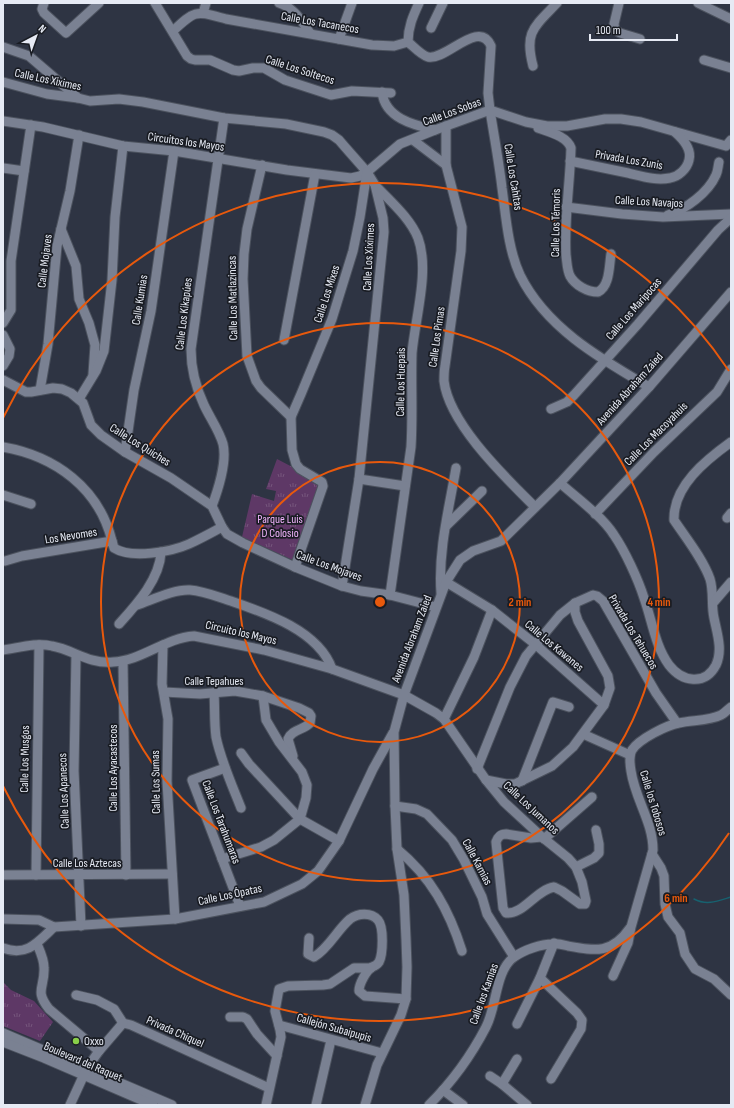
<svg xmlns="http://www.w3.org/2000/svg" width="734" height="1108" viewBox="0 0 734 1108" font-family="'Sofia Sans Condensed',sans-serif">
<defs>
<pattern id="grass-tufts" width="24" height="20" patternUnits="userSpaceOnUse"><rect width="24" height="20" fill="#5e3866"/><path d="M3 7l-1-3M5 7V3M7 7l1-3M15 17l-1-3M17 17v-4M19 17l1-3" fill="none" stroke="#75557c"/></pattern>
</defs>
<rect width="100%" height="100%" fill="#2e3443"/>
<g fill="url(#grass-tufts)">
<path d="M277,459L300,471L320,486L295,561L242,537L252,494L274,501L276,491L266,489Z"/>
<path d="M3,982L11,990L34,1001L53,1022L40,1041L3,1026Z"/>
</g>
<g fill="none" stroke-linecap="round" stroke-linejoin="round">
<path stroke="#17616f" stroke-width="1.5" d="M694,899C707,906 718,901 731,897"/>
<g stroke="#4c525e" stroke-width="11">
<g id="minor">
<path d="M44,3L42,9L44,13L66,33L99,3"/>
<path d="M155,3L187,56L191,59L195,60H210L233,70L239,71L253,68H264L285,80L331,95L352,91L391,93"/>
<path d="M279,3C295,8 301,21 310,33"/>
<path d="M419,3C413,16 408,27 408,42C414,47 421,55 428,57C446,61 479,18 491,46L488,93L490,110C494,136 499,162 502,188C506,217 508,249 520,275C546,328 601,359 649,387"/>
<path d="M619,3L614,24L615,30L620,33L640,39"/>
<path d="M698,3L731,19"/>
<path d="M203,13L206,3"/>
<path d="M431,28L443,3"/>
<path d="M173,31C196,9 196,11 226,19L372,45L394,46L408,42"/>
<path d="M339,39L352,3"/>
<path d="M3,47L29,56L78,98"/>
<path d="M704,60L731,68"/>
<path d="M533,66C524,32 534,27 557,3"/>
<path d="M3,82L47,94L78,98L90,101L119,99L143,102L224,118L286,124L324,132L332,135L339,140L345,147L367,172L375,185L383,218L384,232L359,479L342,586"/>
<path d="M382,92C385,118 413,125 435,130"/>
<path d="M3,121L43,127L123,146L174,151L287,170L351,178L360,176L367,172L400,144L435,130L490,110L526,122L547,126H567L605,119H621L641,122L726,146L731,140"/>
<path d="M446,126V165"/>
<path d="M538,128C549,132 567,136 571,148C570,184 564,219 566,255C567,262 567,270 570,276C575,285 587,292 598,292C610,286 609,266 611,254"/>
<path d="M413,140L446,165L462,227L461,251L445,366C444,371 444,376 444,381C449,424 506,478 535,507"/>
<path d="M570,161C589,165 608,169 628,173C641,176 656,181 670,178C678,177 687,169 689,160C692,149 683,139 675,132"/>
<path d="M262,165L247,229L244,254L243,279L247,356L256,381L261,388L291,417"/>
<path d="M3,168L24,171"/>
<path d="M376,186C391,202 410,218 418,238C430,270 415,319 412,353C411,384 413,415 411,447L390,595"/>
<path d="M566,207L622,214L663,217L731,214"/>
<path d="M668,215C686,209 708,193 716,175C718,171 718,166 719,162"/>
<path d="M61,229L76,266L79,299L89,323L95,345L93,374"/>
<path d="M3,323L11,310V261L31,125"/>
<path d="M3,335L10,349L9,356L3,366"/>
<path d="M284,340L315,174"/>
<path d="M3,380L26,392H31L53,388L62,389L71,393L83,403L91,425L101,435L125,452L171,478L212,506L222,527L227,534L243,543L295,567L342,586L361,591L390,595L436,607"/>
<path d="M40,390L48,344L57,246L70,191L79,135"/>
<path d="M79,399L96,371L104,351L112,280L115,217L123,146"/>
<path d="M551,409L567,402L574,395L638,324L718,230L731,218"/>
<path d="M3,447C55,456 99,488 112,541"/>
<path d="M125,452L134,390L151,311L174,151"/>
<path d="M359,479L405,486"/>
<path d="M560,483C577,498 602,516 614,535C625,551 638,579 644,598C652,620 655,646 669,665C682,682 705,686 716,665C723,650 717,633 714,618C711,605 714,592 710,579C703,559 686,538 674,520C673,486 706,460 731,442"/>
<path d="M3,495L31,504"/>
<path d="M212,506C218,490 227,461 223,444C219,430 210,418 204,405C196,388 191,368 191,349L224,118"/>
<path d="M595,514L654,452L717,392L731,369"/>
<path d="M727,518L731,513"/>
<path d="M446,526L482,491"/>
<path d="M5,561L22,556L112,541L114,548C131,559 171,552 189,544C200,539 211,533 222,527"/>
<path d="M295,567L323,486L322,482L300,469L296,464L292,450L291,417L301,394L332,319L353,251L360,217L367,172"/>
<path d="M446,582L492,610L535,644L604,705"/>
<path d="M441,593C438,550 449,509 456,468"/>
<path d="M713,603L731,582"/>
<path d="M137,605C152,600 174,589 190,590C204,591 218,597 231,601C266,613 319,631 332,669"/>
<path d="M119,624C136,605 160,579 161,552"/>
<path d="M163,645L162,684L168,719L167,781L175,919"/>
<path d="M3,650C18,648 36,642 52,646C74,650 88,664 113,662C141,661 165,638 194,636L264,650L332,669L404,695L436,713L444,719L486,780L504,802L542,837L568,858L576,867L582,882L586,901L585,904H580L562,891L554,887C536,890 523,915 506,913L503,908L496,842C498,837 500,834 506,834L531,838L542,837"/>
<path d="M76,655L74,771L81,926"/>
<path d="M123,662L126,875"/>
<path d="M164,692L200,694L235,691L263,696L299,708L309,713L311,716L310,723C304,730 292,729 288,739L293,756"/>
<path d="M214,693C215,707 214,722 216,737C221,761 232,785 241,808"/>
<path d="M444,719L474,657L492,610"/>
<path d="M583,734L630,755"/>
<path d="M241,753L249,764L300,819L339,841"/>
<path d="M225,768L192,780L240,906"/>
<path d="M477,769L510,687L526,656L560,615L575,603L593,595L597,596L603,601L656,693L677,723"/>
<path d="M486,780L506,784H515L552,766L573,747L604,705L610,688L608,676L578,621L575,612V603"/>
<path d="M522,781L553,702L569,707"/>
<path d="M395,806L416,809L427,814L452,840L464,860L482,897L487,914L514,957"/>
<path d="M544,839L592,797"/>
<path d="M397,849C431,877 449,910 462,951"/>
<path d="M652,854L661,868L664,876L665,904L668,917L680,933L685,954L695,969L714,979L731,995"/>
<path d="M222,859L261,847L274,840L300,819L306,798L307,785L302,772L279,742L266,720L263,696"/>
<path d="M576,867L594,858L599,853V844L596,830"/>
<path d="M3,875L172,874"/>
<path d="M36,875L39,645"/>
<path d="M3,919L39,920L54,927L175,919L264,902L302,884L318,871L339,841L373,769L393,733"/>
<path d="M309,938L308,954L314,957C329,948 337,930 350,919C358,913 371,912 378,920C384,927 383,954 379,962C377,965 375,966 372,967C366,971 359,984 359,991L365,996L406,999"/>
<path d="M37,944C40,951 44,959 44,968C45,988 34,990 49,1009L99,1051"/>
<path d="M3,948C27,957 38,942 54,927"/>
<path d="M613,976L628,943L631,927L653,850C653,822 635,799 631,771C630,765 629,755 632,750C639,739 667,725 679,723C692,720 709,721 721,715C725,713 728,709 731,707"/>
<path d="M540,978L577,1013L582,1020L581,1029L551,1079"/>
<path d="M76,995L97,1000L114,1009L123,1023L131,1025L269,1088"/>
<path d="M230,1017H243L247,1019L257,1034L277,1056"/>
<path d="M517,1024L540,978L554,943"/>
<path d="M279,1025L382,1053"/>
<path d="M3,1033L172,1105"/>
<path d="M3,1042L44,1058L153,1105"/>
<path d="M517,1059L502,1084L527,1105"/>
<path d="M490,1076L502,1084"/>
<path d="M443,1090L463,1105"/>
<path d="M70,1105L87,1068L99,1051L123,1023"/>
<path d="M266,1105L281,1037L280,1030L275,1011L279,989L288,986L323,985L330,984L354,968H371"/>
<path d="M316,1105L331,1040"/>
<path d="M365,1105L377,1065L401,1015L406,999L407,967L406,939L404,895L397,849L395,806L394,732L404,695L446,582L460,560L473,551L501,541L560,483L649,387L731,292"/>
<path d="M429,1105C452,1082 471,1056 486,1027C497,1006 495,971 514,957C524,950 541,944 553,944C558,943 564,945 568,946C596,951 612,954 630,928"/>
</g>
</g>
<use href="#minor" stroke="#7a8192" stroke-width="9"/>
</g>
<g fill="none" stroke="#e8590c" stroke-width="2">
<circle cx="380" cy="602" r="140"/>
<circle cx="380" cy="602" r="279"/>
<path d="M729 833A419 419 0 0 1 3 786M3 418A419 419 0 0 1 729 371"/>
</g>
<circle fill="#88cf49" stroke="#191c23" stroke-width="1.5" cx="76" cy="1041" r="4"/>
<g text-anchor="middle" dominant-baseline="central" stroke-width="3.5" stroke-linejoin="round" paint-order="stroke">
<g font-size="12" fill="#e6eaf4" stroke="#191c23">
<text transform="translate(320 23) rotate(10)">Calle Los Tacanecos</text>
<text transform="translate(300 70) rotate(18)">Calle Los Soltecos</text>
<text transform="translate(48 80) rotate(12)">Calle Los Xiximes</text>
<text transform="translate(452 112) rotate(-20)">Calle Los Sobas</text>
<text transform="translate(186 142) rotate(8)">Circuitos los Mayos</text>
<text transform="translate(629 160) rotate(10)">Privada Los Zunis</text>
<text transform="translate(513 177) rotate(81)">Calle Los Cahitas</text>
<text transform="translate(649 202) rotate(3)">Calle Los Navajos</text>
<text transform="translate(556 223) rotate(-89)">Calle Los Témoris</text>
<text transform="translate(369 257) rotate(-87)">Calle Los Xiximes</text>
<text transform="translate(45 261) rotate(-83)">Calle Mojaves</text>
<text transform="translate(327 294) rotate(-72)">Calle Los Mixes</text>
<text transform="translate(233 298) rotate(-91)">Calle Los Matlazincas</text>
<text transform="translate(140 300) rotate(-81)">Calle Kumias</text>
<text transform="translate(634 309) rotate(-49)">Calle Los Maripocas</text>
<text transform="translate(184 314) rotate(-83)">Calle Los Kikapúes</text>
<text transform="translate(437 337) rotate(-82)">Calle Los Pimas</text>
<text transform="translate(401 382) rotate(-89)">Calle Los Huepais</text>
<text transform="translate(630 389) rotate(-48)">Avenida Abraham Zaied</text>
<text transform="translate(656 434) rotate(-45)">Calle Los Macoyahuis</text>
<text transform="translate(140 445) rotate(32)">Calle Los Quiches</text>
<text transform="translate(71 536) rotate(-9)">Los Nevomes</text>
<text transform="translate(329 566) rotate(20)">Calle Los Mojaves</text>
<text transform="translate(633 632) rotate(59)">Privada Los Tehuecos</text>
<text transform="translate(241 633) rotate(13)">Circuito los Mayos</text>
<text transform="translate(412 639) rotate(-69)">Avenida Abraham Zaied</text>
<text transform="translate(554 646) rotate(40)">Calle Los Kawanes</text>
<text x="214" y="681">Calle Tepahues</text>
<text transform="translate(25 759) rotate(-89)">Calle Los Musgos</text>
<text transform="translate(113 768) rotate(-90)">Calle Los Ayacastecos</text>
<text transform="translate(156 782) rotate(-91)">Calle Los Sumas</text>
<text transform="translate(64 791) rotate(-92)">Calle Los Apanecos</text>
<text transform="translate(653 803) rotate(73)">Calle los Tobosos</text>
<text transform="translate(531 808) rotate(43)">Calle Los Jumanos</text>
<text transform="translate(221 822) rotate(69)">Calle Los Tarahumaras</text>
<text transform="translate(477 862) rotate(62)">Calle Kamias</text>
<text x="87" y="863">Calle Los Aztecas</text>
<text transform="translate(230 895) rotate(-12)">Calle Los Ópatas</text>
<text transform="translate(484 994) rotate(-70)">Calle los Kamias</text>
<text transform="translate(334 1028) rotate(16)">Callejón Subaipupis</text>
<text transform="translate(175 1032) rotate(24)">Privada Chiquel</text>
<text transform="translate(83 1062) rotate(23)">Boulevard del Raquet</text>
</g>
<g font-size="12" fill="#f4b5ff" stroke="#191c23">
<text x="280" y="519">Parque Luis<tspan x="280" dy="14">D Colosio</tspan></text>
</g>
<g font-size="12" fill="#e6eaf4" stroke="#191c23" text-anchor="start">
<text x="84" y="1041">Oxxo</text>
</g>
</g>
<circle cx="380" cy="602" r="6" fill="#e8590c" stroke="#191c23" stroke-width="2"/>
<g font-size="12" text-anchor="middle" font-weight="bold" fill="#e8590c" stroke="#191c23" stroke-width="3.5" stroke-linejoin="round" paint-order="stroke">
<text x="520" y="606">2 min</text>
<text x="659" y="606">4 min</text>
<text x="676" y="902">6 min</text>
</g>
<rect width="734" height="1108" fill="none" stroke="#e6eaf4" stroke-width="8"/>
<g transform="translate(36 36) rotate(41)" stroke="#191c23" stroke-width="3" paint-order="stroke">
<path d="M0-3L7 15L0 10L-7 15Z" fill="#e6eaf4"/>
<text y="-6" font-size="11" font-weight="bold" text-anchor="middle" fill="#e6eaf4">N</text>
</g>
<path d="M590 34v6h87v-6" fill="none" stroke="#e6eaf4" stroke-width="2"/>
<text x="596" y="34" font-size="12" fill="#e6eaf4" stroke="#191c23" stroke-width="3" paint-order="stroke">100 m</text>
</svg>
